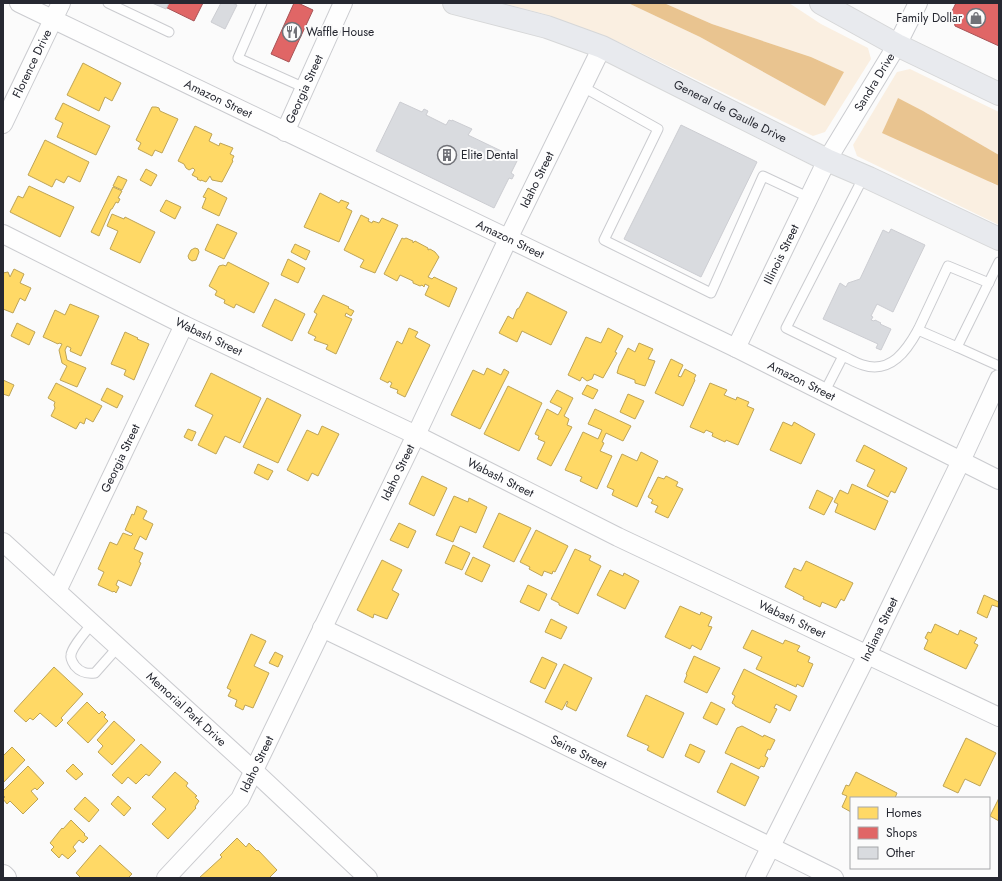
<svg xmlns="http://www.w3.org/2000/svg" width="1002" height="881" viewBox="0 0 1002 881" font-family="Jost,sans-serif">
<rect width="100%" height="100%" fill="#fbfbfb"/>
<g fill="#faefe1">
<path d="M502,3H628L700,37L825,106L843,72L811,57L712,24L664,3H789L821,24L868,48L871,59L825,132L813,136L621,43L544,14Z"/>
<path d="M910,69L999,112V155L923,111L991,183L999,186V225L857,156L853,145L897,72Z"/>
</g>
<g fill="#e9c490">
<path d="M628,3H664L712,24L811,57L844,72L825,106L700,37Z"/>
<path d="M898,98L923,111L999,155V186L882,133Z"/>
</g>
<g fill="#ffd966" stroke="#bea456">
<path d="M83,63L121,83L112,101L105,97L99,111L67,95Z"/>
<path d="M63,103L110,126L96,155L57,137L63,123L55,119Z"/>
<path d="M152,107H156L159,108L160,111L178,119L162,153L155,150L152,156L138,149L141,143L136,140Z"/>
<path d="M195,126L212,134L209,141L219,146L220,143L233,148L230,154L234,156L232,160L233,161L222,182L212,180L210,176L206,182L201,180V181L197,179L198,178L192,175L195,170L193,168L189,170L186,168L184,164L178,161Z"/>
<path d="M45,140L89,162L80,182L68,176L64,183L56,179L52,187L28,175Z"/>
<path d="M146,169L157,175L151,186L140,180Z"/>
<path d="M118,176L127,180L122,190L113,186Z"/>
<path d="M29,186L74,207L60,237L10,212L18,196L23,198Z"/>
<path d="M113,187L122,191L118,198L120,199L118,203L116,202L112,209H111L99,236L91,232Z"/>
<path d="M208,188L227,198L219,216L202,208L206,198L203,197Z"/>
<path d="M320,193L339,203L341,200L349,203L346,208L352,211L339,242L304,227Z"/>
<path d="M166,200L181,207L175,219L160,211Z"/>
<path d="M112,214L124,219L125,217L155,232L140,263L110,249L118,231L107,226Z"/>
<path d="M361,215L369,219L368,221L372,223L373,221L379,223L382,218L398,225L375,273L360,267L364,260L344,250Z"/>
<path d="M217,224L237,233L224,259L205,250Z"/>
<path d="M402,238L404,239L406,238L413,241V243L415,241L428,248V250L430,249L435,252L439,257L428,277L432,279L434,277L457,288L449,307L425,295L429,286L425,284L424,287L422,285L420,286L413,283V281L400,275L397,281L384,274Z"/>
<path d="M295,244L310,251L306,260L291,252Z"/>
<path d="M195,248L198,249L199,252L196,260L192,261L189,259L188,256L191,250Z"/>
<path d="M288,259L305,268L298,283L281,275Z"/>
<path d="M228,262L269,283L254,313L236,304L234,308L224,303L225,300L215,295L217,291L209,286L219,266L223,265L226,266Z"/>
<path d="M14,269L24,274L20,283L31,288L25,301L20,298L13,313L3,309V273L8,272L10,277Z"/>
<path d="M527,292L567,312L551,345L522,331L517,342L499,333L508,316L513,319L517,309L519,308Z"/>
<path d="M323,295L349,307L348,308L354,311L351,316L346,313L345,316L352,319L336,354L326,349L328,345L314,340L316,337L308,333L317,314L314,312Z"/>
<path d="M275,299L305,314L292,341L262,326Z"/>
<path d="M70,304L99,316L81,356L70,351L71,348L67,346L65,350L67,360L86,368L77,387L60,380L67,366L62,363L59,350L62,344L59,343L58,344L43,337L55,310L65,315Z"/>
<path d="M17,323L35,332L29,345L11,336Z"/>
<path d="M409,328L418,332L415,337L430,345L405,397L397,393L398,390L390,387L392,383L389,381L388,383L380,379L397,341L402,344Z"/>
<path d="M608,328L623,336L615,352L617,353L603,378L594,374L592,379L587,381L582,377L580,381L568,375L586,337L601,343Z"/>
<path d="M125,332L138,338L137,339L149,344L134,380L124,375L126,370L111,364Z"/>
<path d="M639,343L653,349L648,359L655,361L645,386L635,383V380L617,373L619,366L628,348L635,352Z"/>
<path d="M671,359L683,365L678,376L681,377L685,369L696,375L694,379L695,380L683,406L655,393Z"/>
<path d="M487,368L501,375L504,369L509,372L480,429L451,415L473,370L484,375Z"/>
<path d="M211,373L261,398L240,443L225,436L216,454L198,445L213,415L195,406Z"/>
<path d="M3,380L14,385L9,396L3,394Z"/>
<path d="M56,383L102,406L93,422L86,418L84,424L80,422L76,429L51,416L55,408L54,405L55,402L48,398Z"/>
<path d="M710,383L727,390L724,395L736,400L737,397L749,402L747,406L754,409L738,445L726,440L725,442L712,436L713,433L706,430L704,433L690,427Z"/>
<path d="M587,385L598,390L593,399L582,394Z"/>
<path d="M508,386L542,403L519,451L484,434Z"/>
<path d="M107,388L123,396L117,408L101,400Z"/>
<path d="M557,390L573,398L564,416L569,419L567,425L572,427L551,466L537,459L545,442L538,439L539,436L535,434L547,409L558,415L562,408L550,402Z"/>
<path d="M628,394L644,401L635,419L620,412Z"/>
<path d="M267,398L301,415L278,463L243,447Z"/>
<path d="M595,409L631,426L623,441L606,433L602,442L604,443L600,451L612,456L597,489L580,481L582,477L565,470L583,432L598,439L602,430L588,424Z"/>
<path d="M783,422L792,426L794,422L815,434L801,464L770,450Z"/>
<path d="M322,426L339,434L318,476L312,473L308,481L287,470L307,430L318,435Z"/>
<path d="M188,429L196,432L192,441L184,437Z"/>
<path d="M864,445L907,468L895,493L891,491L888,497L867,486L875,470L856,461Z"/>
<path d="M641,452L658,461L637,507L612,495L614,490L607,487L622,454L637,461Z"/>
<path d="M258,464L273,471L268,480L254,473Z"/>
<path d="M422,476L447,488L434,516L409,504Z"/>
<path d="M666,476L678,482L676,486L683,489L668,518L655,512L658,506L651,503L653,500L648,497L658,477L664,479Z"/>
<path d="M852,484L888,501L875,530L835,512L838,504L834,502L840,490L848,494Z"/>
<path d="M817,490L833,498L824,515L809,508Z"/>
<path d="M454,496L468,502L469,498L487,507L476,533L460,526L453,542L436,535Z"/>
<path d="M137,506L147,511L143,519L153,524L146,540L140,536L134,549L143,553L139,562L141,563L131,586L118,580L116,585L119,587L116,593L114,591L113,592L98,585L104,572L98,569L110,542L117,545L123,533L131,536L133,534L125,530L132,514L134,515Z"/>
<path d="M499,513L531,528L514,562L483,547Z"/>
<path d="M399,523L416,531L408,548L390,540Z"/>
<path d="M536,530L568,546L555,572L553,571L552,574L544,571L542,576L529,569L530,567L520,562Z"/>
<path d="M453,545L470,553L462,570L445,563Z"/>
<path d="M575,549L591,556L589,560L601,566L578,614L559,605V603L551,599Z"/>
<path d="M473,557L490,565L482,582L465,574Z"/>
<path d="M382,560L402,570L392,590L399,594L387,619L374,614L373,618L357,610Z"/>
<path d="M806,561L853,583L844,601L841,599L836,608L822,602L820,607L803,599L804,597L785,587L794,568L801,571Z"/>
<path d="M610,570L623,576L624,573L639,581L625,609L597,595Z"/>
<path d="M528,585L547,594L539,611L520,602Z"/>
<path d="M984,595L999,602L998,607L992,605L987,618L977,613Z"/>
<path d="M680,606L700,615L701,612L712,617L708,626L712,627L701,650L692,645L690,649L665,637Z"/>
<path d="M551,619L567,627L561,639L545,632Z"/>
<path d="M935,624L958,635L960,630L977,638L974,643L978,645L966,669L924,649L928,640L925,638L928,632L931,633Z"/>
<path d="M752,630L783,644L785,640L800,646L797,651L810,657L808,662L813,664L803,687L797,684L796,687L756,669L762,657L743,648Z"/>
<path d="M251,634L266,641L254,666L269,673L253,708L245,705L243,710L235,706L237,700L228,696L231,690L227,688Z"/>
<path d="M275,652L283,656L278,667L269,663Z"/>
<path d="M694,656L720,668L707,693L684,682L687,675L686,674Z"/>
<path d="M542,657L557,664L545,689L530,682Z"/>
<path d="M564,664L592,678L576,711L566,706L568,702L567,701L562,710L545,702Z"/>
<path d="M54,667L83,694L61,718L63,720L56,727L40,713L33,720L30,718L26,722L14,711Z"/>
<path d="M744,669L797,696L790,711L776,704L774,708L777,709L770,723L735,706V705L732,703L735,696L732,694Z"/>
<path d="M646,695L684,713L663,758L647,750L649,746L627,736Z"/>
<path d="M87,702L99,714L102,711L106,715L104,717L108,721L88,743L67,723Z"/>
<path d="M711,702L725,709L717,725L703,718Z"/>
<path d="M114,721L135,740L112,765L98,752L103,746L97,740Z"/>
<path d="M742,726L763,737L764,735L775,740L770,750L768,749L765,756L768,758L764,767L761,766L759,769L725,753L737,728Z"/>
<path d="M966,738L996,753L980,786L965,779L958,793L943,786Z"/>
<path d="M141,744L161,762L149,776L146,774L136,784L128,777L122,784L112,775Z"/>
<path d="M690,744L705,751L699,763L685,756Z"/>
<path d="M12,747L25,760L3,783V756Z"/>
<path d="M731,763L759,777L745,806L717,792Z"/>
<path d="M73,764L83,774L76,780L66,771Z"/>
<path d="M28,766L44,783L37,790L35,788L31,791L38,799L23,814L10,801L7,804L3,799L5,797L3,795V791Z"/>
<path d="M175,772L188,783L186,786L197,796L195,797L199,801L195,807L196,808L168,839L152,824L166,809L152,797Z"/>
<path d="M856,772L897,793L895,798H851V812L842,807L847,796L842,794L846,785L849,786Z"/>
<path d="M118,796L131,808L124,816L111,804Z"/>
<path d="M85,797L99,810L89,822L74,809Z"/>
<path d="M999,798V821L990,816Z"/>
<path d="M71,820L85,834L84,835L88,838L83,843L79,840L73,847L76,851L68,859L62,854L59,858L51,850L54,847L50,843L62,828L63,829Z"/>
<path d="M237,838L246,847L249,843L257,851L258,850L277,870L269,878H199L222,857L220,855Z"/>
<path d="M100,845L132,874L128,878H81L76,873Z"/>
</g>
<g fill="#e06666" stroke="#a85356">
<path d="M157,3H203L194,21Z"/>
<path d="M294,3H298L313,10L289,62L271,54Z"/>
<path d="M956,3H999V46L955,26L952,11Z"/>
</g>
<g fill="#d9dbdf" stroke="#cccdd2">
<path d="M152,3H169L166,9Z"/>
<path d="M221,3H232L237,5L225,29L211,22Z"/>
<path d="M400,102L422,112L424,109L428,111L426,115L446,125L449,120L452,121V120L472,129L468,135L518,159L511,173L514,175L512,179L509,178L494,208L376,151Z"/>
<path d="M681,125L757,162L701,277L624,239Z"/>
<path d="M891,229L925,245L893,312L877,304L871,316L873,317L871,320L874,321L875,320L881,323L880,324L891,329L881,350L876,348L878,344L823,319L840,283L846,287L848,283L860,279L883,230L889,233Z"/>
</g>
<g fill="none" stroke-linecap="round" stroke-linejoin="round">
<g stroke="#cacbcf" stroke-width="11">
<g id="lane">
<path d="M108,3L169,32"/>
<path d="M262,3L238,58L305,88"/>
<path d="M583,87L658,129L604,240L711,293L763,176L810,198"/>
<path d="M999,262L957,347L999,366"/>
<path d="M918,330L948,266L989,283"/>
<path d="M843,356L786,328L864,176"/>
<path d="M824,393L843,356C850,359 856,363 863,365C891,374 907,350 918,330L957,347"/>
<path d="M92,623C87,631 72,646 71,655C70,659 73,663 75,666C81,673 87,674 95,673L118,647"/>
</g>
</g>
<g stroke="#cacbcf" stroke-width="20">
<g id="street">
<path id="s1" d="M19,3L736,348L999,480"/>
<path id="s2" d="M3,124L61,3"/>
<path id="s3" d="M285,132L343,3"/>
<path id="s4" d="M3,234L184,325L416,435L618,537L999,717"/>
<path id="s5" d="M736,348L827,160L897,45L918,3"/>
<path id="s6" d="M3,542L254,771L368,878"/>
<path id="s7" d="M57,591L184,325"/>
<path id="s8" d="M322,628L526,726L834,878"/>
<path id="s9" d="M166,878L240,799L416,435L508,239L602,47"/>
<path id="s10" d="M755,878L867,655L961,461L999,379"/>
</g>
</g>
<g stroke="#cacbcf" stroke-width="24">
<path id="secondary" d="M3,876L5,878"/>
</g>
<g stroke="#d6d7d8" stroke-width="24">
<g id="primary">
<path id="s11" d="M454,3L547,27L602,47L827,160L869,178L999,239"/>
<path d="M821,3L897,45L999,94"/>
</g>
</g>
<use href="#lane" stroke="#fefefe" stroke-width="9"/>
<use href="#street" stroke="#fefefe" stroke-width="18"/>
<use href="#secondary" stroke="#fefefe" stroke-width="22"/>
<use href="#primary" stroke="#e8eaee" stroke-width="22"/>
</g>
<defs>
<g id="shop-ring" transform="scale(1)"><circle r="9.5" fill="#fbfbfb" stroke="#717278" stroke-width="1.5"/><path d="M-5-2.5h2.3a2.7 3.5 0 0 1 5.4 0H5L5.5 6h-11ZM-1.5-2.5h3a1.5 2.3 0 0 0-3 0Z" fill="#717278"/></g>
<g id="restaurant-ring" transform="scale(1)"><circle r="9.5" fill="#fbfbfb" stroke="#717278" stroke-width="1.5"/><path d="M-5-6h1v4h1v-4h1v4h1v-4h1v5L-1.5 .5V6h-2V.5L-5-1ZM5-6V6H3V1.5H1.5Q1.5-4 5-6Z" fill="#717278"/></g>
<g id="building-ring" transform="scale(1)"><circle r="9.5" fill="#fbfbfb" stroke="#717278" stroke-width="1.5"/><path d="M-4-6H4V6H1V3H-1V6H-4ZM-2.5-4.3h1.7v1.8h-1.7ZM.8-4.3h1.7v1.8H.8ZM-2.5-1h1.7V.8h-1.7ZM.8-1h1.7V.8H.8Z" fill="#717278"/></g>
</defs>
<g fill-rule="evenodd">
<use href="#shop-ring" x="976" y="18"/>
<use href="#restaurant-ring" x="292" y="32"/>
<use href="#building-ring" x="447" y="155"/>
</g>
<g text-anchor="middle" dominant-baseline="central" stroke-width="4" stroke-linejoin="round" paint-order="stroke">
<g font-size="12" fill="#262831" stroke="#fbfbfb" text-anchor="start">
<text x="962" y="18" text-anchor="end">Family Dollar</text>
<text x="306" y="32">Waffle House</text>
<text x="461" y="155">Elite Dental</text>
</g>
<g font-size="12" fill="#262831" stroke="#fbfbfb">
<text stroke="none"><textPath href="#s2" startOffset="67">Florence Drive</textPath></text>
<text stroke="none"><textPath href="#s5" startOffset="300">Sandra Drive</textPath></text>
<text stroke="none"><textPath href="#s3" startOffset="47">Georgia Street</textPath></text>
<text stroke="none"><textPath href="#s1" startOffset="221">Amazon Street</textPath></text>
<text stroke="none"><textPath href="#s11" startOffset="298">General de Gaulle Drive</textPath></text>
<text stroke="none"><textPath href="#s9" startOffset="795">Idaho Street</textPath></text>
<text stroke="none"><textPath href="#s1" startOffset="545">Amazon Street</textPath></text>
<text stroke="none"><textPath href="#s5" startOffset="104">Illinois Street</textPath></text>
<text stroke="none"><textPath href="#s4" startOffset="230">Wabash Street</textPath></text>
<text stroke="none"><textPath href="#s1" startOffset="869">Amazon Street</textPath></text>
<text stroke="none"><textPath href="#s7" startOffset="147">Georgia Street</textPath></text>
<text stroke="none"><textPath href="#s9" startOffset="471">Idaho Street</textPath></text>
<text stroke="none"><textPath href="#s4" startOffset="554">Wabash Street</textPath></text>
<text stroke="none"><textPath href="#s4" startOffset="878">Wabash Street</textPath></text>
<text stroke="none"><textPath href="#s10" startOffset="278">Indiana Street</textPath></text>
<text stroke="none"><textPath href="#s6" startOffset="248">Memorial Park Drive</textPath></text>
<text stroke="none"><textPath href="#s8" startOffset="285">Seine Street</textPath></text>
<text stroke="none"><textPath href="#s9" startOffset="147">Idaho Street</textPath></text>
</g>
</g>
<rect width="1002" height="881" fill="none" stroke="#262831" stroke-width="8"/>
<rect x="850" y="797" width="140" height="72" fill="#fbfbfb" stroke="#a6a7aa"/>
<rect x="858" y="807" width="20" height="12" fill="#ffd966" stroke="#a6a7aa"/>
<text x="886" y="817" font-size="12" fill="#262831">Homes</text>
<rect x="858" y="827" width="20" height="12" fill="#e06666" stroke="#a6a7aa"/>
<text x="886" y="837" font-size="12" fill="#262831">Shops</text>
<rect x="858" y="847" width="20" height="12" fill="#d9dbdf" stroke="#a6a7aa"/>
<text x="886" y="857" font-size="12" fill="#262831">Other</text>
</svg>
